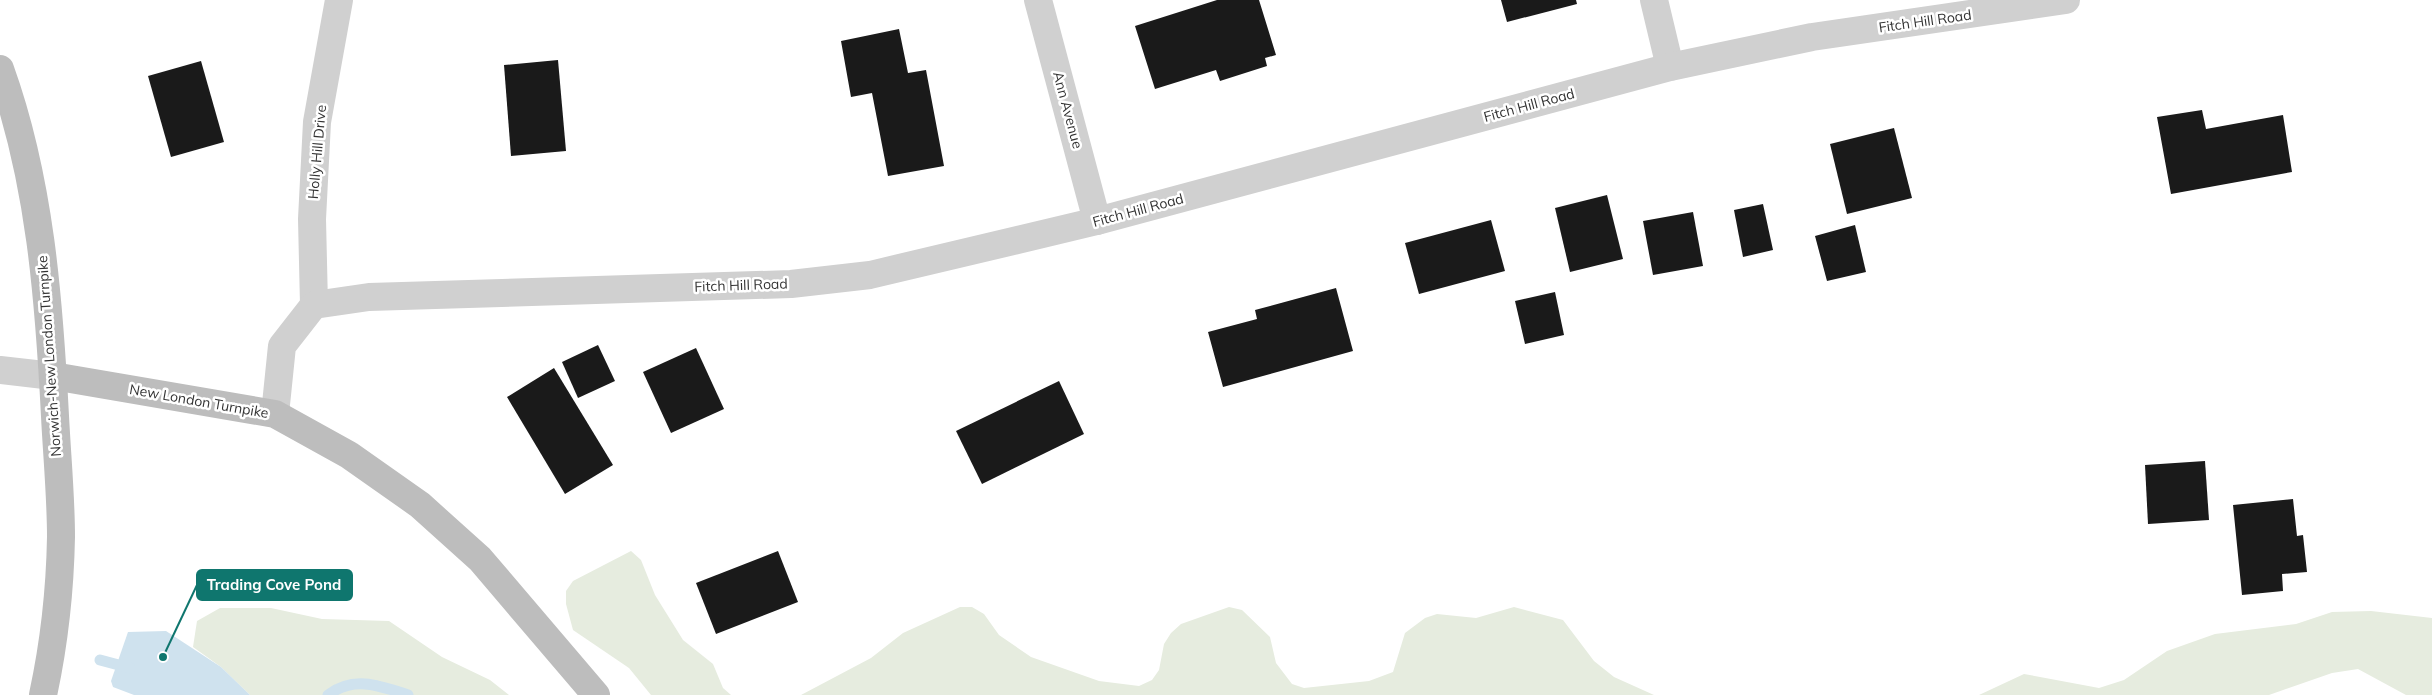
<svg xmlns="http://www.w3.org/2000/svg" width="2432" height="695" viewBox="0 0 2432 695" font-family="Mulish,sans-serif">
<rect width="100%" height="100%" fill="#fff"/>
<g fill="#e6ecdf">
<path d="M631,551L641,560L655,595L683,640L713,664L723,688L731,695H651L629,668L573,630L566,604V591L573,581Z"/>
<path d="M960,607H972L984,614L999,635L1031,657L1099,681L1139,686L1152,680L1159,670L1164,644L1171,633L1181,624L1229,607L1242,610L1270,637L1276,663L1292,684L1304,688L1369,681L1393,672L1405,633L1425,618L1437,614L1476,618L1514,607L1563,620L1594,661L1614,677L1654,695H801L871,658L903,633Z"/>
<path d="M220,608H271L322,619L389,621L442,657L490,680L509,695H250L221,667L193,647L197,621Z"/>
<path d="M2371,611L2432,618V695H2406L2358,669L2332,673L2269,695H1979L2024,674L2099,688L2124,680L2167,651L2215,634L2296,624L2332,612Z"/>
</g>
<path fill="#cfe2ee" d="M166,631L221,667L250,695H134L113,687L111,681L128,632Z"/>
<g fill="none" stroke-linecap="round" stroke-linejoin="round">
<g stroke="#cfe2ee" stroke-width="11">
<path d="M100,660L130,668"/>
<path d="M328,695C354,675 381,686 408,695"/>
</g>
</g>
<g fill="#1a1a1a">
<path d="M1217,0H1259L1276,55L1265,58L1267,66L1220,81L1216,70L1155,89L1135,26Z"/>
<path d="M1501,0H1576L1577,4L1507,22Z"/>
<path d="M899,29L908,73L926,70L944,166L888,176L872,93L851,97L841,41Z"/>
<path d="M558,60L566,151L511,156L504,65Z"/>
<path d="M201,61L224,142L171,157L148,76Z"/>
<path d="M2202,110L2206,129L2283,115L2292,172L2171,194L2157,117Z"/>
<path d="M1894,128L1912,198L1847,214L1830,144Z"/>
<path d="M1607,195L1623,259L1570,272L1555,208Z"/>
<path d="M1763,204L1773,250L1743,257L1734,210Z"/>
<path d="M1693,212L1703,266L1653,275L1643,221Z"/>
<path d="M1491,220L1505,271L1419,294L1405,243Z"/>
<path d="M1855,225L1866,272L1827,281L1815,236Z"/>
<path d="M1336,288L1353,351L1223,387L1208,332L1257,319L1255,310Z"/>
<path d="M1555,292L1564,335L1525,344L1515,301Z"/>
<path d="M598,345L615,381L578,398L562,362Z"/>
<path d="M696,348L724,409L671,433L643,372Z"/>
<path d="M554,368L613,465L565,494L507,397Z"/>
<path d="M1059,381L1084,434L982,484L956,431Z"/>
<path d="M2205,461L2209,520L2148,524L2145,465Z"/>
<path d="M2293,499L2297,536L2303,535L2307,572L2282,574L2283,591L2242,595L2233,505Z"/>
<path d="M778,551L798,602L716,634L696,583Z"/>
</g>
<g fill="none" stroke-linecap="round" stroke-linejoin="round">
<g stroke="#d0d0d0" stroke-width="28">
<path d="M1038,0L1097,221"/>
<path d="M1654,0L1670,67"/>
<path d="M314,305L312,219L317,122L339,0"/>
<path d="M0,370L53,376"/>
<path d="M275,414L282,346L314,305L369,297L791,284L870,275L1097,221L1670,67L1812,37L2066,0"/>
</g>
<g stroke="#bdbdbd" stroke-width="28">
<path d="M0,69C40,180 49,299 55,416C57,456 61,497 61,537C60,590 54,644 43,695"/>
<path d="M53,376L275,414L349,455L420,505L480,559L596,695"/>
</g>
</g>
<g text-anchor="middle" dominant-baseline="central" stroke-width="5" stroke-linejoin="round" paint-order="stroke">
<g font-size="14" fill="#333" stroke="#fff">
<text transform="translate(1925 21) rotate(-8)">Fitch Hill Road</text>
<text transform="translate(1529 105) rotate(-15)">Fitch Hill Road</text>
<text transform="translate(1068 110) rotate(75)">Ann Avenue</text>
<text transform="translate(317 152) rotate(-85)">Holly Hill Drive</text>
<text transform="translate(1138 210) rotate(-15)">Fitch Hill Road</text>
<text transform="translate(741 285) rotate(-2)">Fitch Hill Road</text>
<text transform="translate(49 356) rotate(-94)">Norwich-New London Turnpike</text>
<text transform="translate(199 401) rotate(10)">New London Turnpike</text>
</g>
</g>
<path fill="none" stroke="#0f766e" stroke-width="2" d="M163 657L197 585"/>
<circle fill="#0f766e" stroke="#fff" stroke-width="2" cx="163" cy="657" r="5"/>
<rect fill="#0f766e" stroke="#0f766e" stroke-width="2" x="197" y="570" width="155" height="30" rx="5"/>
<g font-size="15" text-anchor="middle" font-weight="bold" fill="#fff">
<text x="274" y="590">Trading Cove Pond</text>
</g>
</svg>
